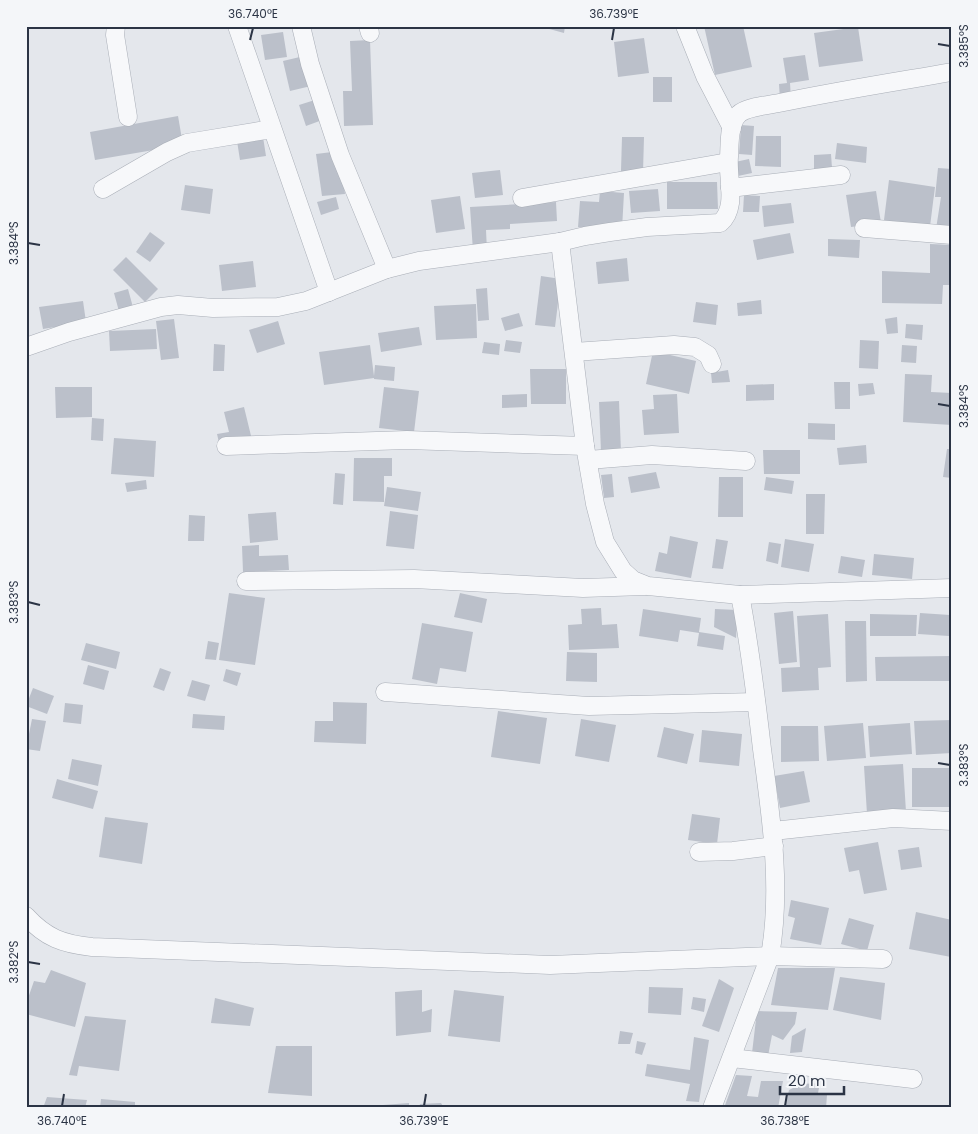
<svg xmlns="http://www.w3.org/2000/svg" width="978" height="1134" viewBox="0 0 978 1134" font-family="Poppins,sans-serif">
<rect width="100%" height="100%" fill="#e4e7ec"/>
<g fill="#bbc0ca">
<path d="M543,26H565L564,33L542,27Z"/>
<path d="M704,26H743L752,67L715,75Z"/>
<path d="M858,27L863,61L819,67L814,33Z"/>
<path d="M283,32L287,57L265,60L261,35Z"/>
<path d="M644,38L649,73L618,77L614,42Z"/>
<path d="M370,40L373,125L344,126L343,91H352L350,41Z"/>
<path d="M805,55L809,80L790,83L791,99L780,100L779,84L787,83L783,58Z"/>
<path d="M304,56L311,86L290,91L283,61Z"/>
<rect x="653" y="77" width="19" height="25"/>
<path d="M318,99L325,119L306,126L299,105Z"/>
<path d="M178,116L183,145L95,160L90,132Z"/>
<path d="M741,125L754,126L752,155L739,154Z"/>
<path d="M756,136H781V167L755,166Z"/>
<path d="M263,137L266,156L240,160L237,141Z"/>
<path d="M622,137H644L643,172L621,171Z"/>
<path d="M837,143L867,147L866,163L835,159Z"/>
<path d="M340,151L345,194L322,196L316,154Z"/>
<path d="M831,154L832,168L814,169V155Z"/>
<path d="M749,159L752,173L738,176L735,162Z"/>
<path d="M938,168L952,169V199L946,198L952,199V232L936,229L941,197H935Z"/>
<path d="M500,170L503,195L475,198L472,173Z"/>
<path d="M889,180L935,187L929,234L883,228Z"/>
<path d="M667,182H717L718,209H667Z"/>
<path d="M185,185L213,189L210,214L181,210Z"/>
<path d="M658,189L660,211L631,213L629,191Z"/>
<path d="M600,191L624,193L622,229L578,227L580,201L599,202Z"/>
<path d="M876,191L881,223L851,227L846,195Z"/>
<path d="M744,195L760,196L759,212H743Z"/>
<path d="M460,196L465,229L436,233L431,200Z"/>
<path d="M336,197L339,209L321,215L317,202Z"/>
<path d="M556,202L557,221L510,224V229L486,230L487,251H473L470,207Z"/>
<path d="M791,203L794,223L764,227L762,206Z"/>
<path d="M150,232L165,243L150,262L136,252Z"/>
<path d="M790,233L794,253L757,260L753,240Z"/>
<path d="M828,239L860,240L859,258L828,256Z"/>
<path d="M930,244L952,245V285H943L942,304L882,303V271L930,273Z"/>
<path d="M126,257L158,289L145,302L113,270Z"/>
<path d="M627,258L629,281L598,284L596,262Z"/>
<path d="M253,261L256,287L222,291L219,265Z"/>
<path d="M541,276L561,279L555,327L535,325Z"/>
<path d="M487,288L489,320L478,321L476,289Z"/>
<path d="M128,289L134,311L120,315L114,293Z"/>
<path d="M761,300L762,314L738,316L737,303Z"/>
<path d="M83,301L86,322L43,329L39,307Z"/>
<path d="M696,302L718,305L716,325L693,322Z"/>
<path d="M476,304L477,338L436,340L434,306Z"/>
<path d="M519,313L523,326L505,331L501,318Z"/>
<path d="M897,317L898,333L887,334L885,319Z"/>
<path d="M174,319L179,358L161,360L156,321Z"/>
<path d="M278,321L285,344L257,353L249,330Z"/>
<path d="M906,324L923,325L922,340L905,338Z"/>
<path d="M419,327L422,345L381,352L378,333Z"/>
<path d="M156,329L157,349L110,351L109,331Z"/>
<path d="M506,340L522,342L520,353L504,351Z"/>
<path d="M860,340L879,341L878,369L859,368Z"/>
<path d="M484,342L500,344L499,355L482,353Z"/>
<path d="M214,344L225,345L224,371H213Z"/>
<path d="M370,345L374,376L375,365L395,367L394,381L374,379V378L324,385L319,352Z"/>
<path d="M902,345L917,346L916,363L901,362Z"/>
<path d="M653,351L696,361L689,394L646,384Z"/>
<path d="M530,369H566V404H531Z"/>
<path d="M728,370L730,382L712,383L711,373Z"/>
<path d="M905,374L932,375L931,392L952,393V425L903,422Z"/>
<path d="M834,382H850V409H835Z"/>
<path d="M873,383L875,394L859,396L858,384Z"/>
<path d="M774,384V400L746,401V385Z"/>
<path d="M55,387H92V417L56,418Z"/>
<path d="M384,387L419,391L414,432L379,428Z"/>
<path d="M527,394V407L502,408V395Z"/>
<path d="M677,394L679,433L644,435L642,410L654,409L653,395Z"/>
<path d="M619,401L621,452H601L599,402Z"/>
<path d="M244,407L253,444L221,451L217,434L229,432L224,412Z"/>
<path d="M92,418L104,419L103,441L91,440Z"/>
<path d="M808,423L835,424V440L808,439Z"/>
<path d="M114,438L156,441L154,477L111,474Z"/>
<path d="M866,445L867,463L839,465L837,448Z"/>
<path d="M947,449H952V478L943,477Z"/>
<path d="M763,450H800V474H764Z"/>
<path d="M354,458H392V476H384V502L353,501Z"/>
<path d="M656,472L660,488L631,493L628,477Z"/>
<path d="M335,473L345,474L343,505L333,504Z"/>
<path d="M612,474L614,497L604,498L601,475Z"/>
<path d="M719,477H743V517H718Z"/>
<path d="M766,477L794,481L792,494L764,490Z"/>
<path d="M146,480L147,489L127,492L125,483Z"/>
<path d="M387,487L421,492L418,511L384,506Z"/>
<path d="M806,494H825L824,534H806Z"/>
<path d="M390,511L418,515L414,549L386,546Z"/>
<path d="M276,512L278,540L250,543L248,514Z"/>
<path d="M189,515L205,516L204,541H188Z"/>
<path d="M670,536L698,542L691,578L655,571L659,552L667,554Z"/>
<path d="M716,539L728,541L723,569L712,568Z"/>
<path d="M785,539L814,544L809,572L781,567Z"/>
<path d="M769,542L781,544L778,564L766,561Z"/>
<path d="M259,545V556L288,555L289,570L243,572L242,546Z"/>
<path d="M874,554L914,558L912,579L872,575Z"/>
<path d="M841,556L865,560L862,577L838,573Z"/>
<path d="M229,593L265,598L255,665L219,660Z"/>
<path d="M460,593L487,599L482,623L454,617Z"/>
<path d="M601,608L602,625L617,624L619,648L569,650L568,625L582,624L581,609Z"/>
<path d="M643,609L701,618L699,632L725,636L723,650L697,646L699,633L680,630L678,642L639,636Z"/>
<path d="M715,609L738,610L736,638L714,627Z"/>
<path d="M793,611L797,662L779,664L774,613Z"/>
<path d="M920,613L950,615L949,636L918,634Z"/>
<path d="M828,614L831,667L818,668L819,690L782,692L781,668L800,667L797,616Z"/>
<path d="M870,614L917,615L916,636H870Z"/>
<path d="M845,621H866L867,681L846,682Z"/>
<path d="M422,623L473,632L466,672L440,668L437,684L412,679Z"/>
<path d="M208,641L219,643L216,660L205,659Z"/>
<path d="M86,643L120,652L116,669L81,660Z"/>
<path d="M567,652L597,653V682L566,681Z"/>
<path d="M952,656V681H876L875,657Z"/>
<path d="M88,665L109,671L104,690L83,684Z"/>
<path d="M160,668L171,672L164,691L153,687Z"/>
<path d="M226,669L241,673L237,686L223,681Z"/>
<path d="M192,680L210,685L205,701L187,696Z"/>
<path d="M33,688L54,696L47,714L26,706Z"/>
<path d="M333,702L367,703L366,744L314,742L315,721H333Z"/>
<path d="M65,703L83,705L81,724L63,722Z"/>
<path d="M498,711L547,718L540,764L491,757Z"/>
<path d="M193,714L225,716L224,730L192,728Z"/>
<path d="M32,719L46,721L40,751L26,749Z"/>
<path d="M581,719L616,725L609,762L575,756Z"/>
<path d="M952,720V753L916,755L914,721Z"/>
<path d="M863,723L866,758L827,761L824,726Z"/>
<path d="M910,723L912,754L870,757L868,726Z"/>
<path d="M781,726H818L819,761L781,762Z"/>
<path d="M664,727L694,734L687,764L657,757Z"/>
<path d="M702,730L742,734L739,766L699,762Z"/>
<path d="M72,759L102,765L98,786L68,779Z"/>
<path d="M903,764L906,812L867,814L864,766Z"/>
<rect x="912" y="768" width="40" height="39"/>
<path d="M804,771L810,802L780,808L774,776Z"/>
<path d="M57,779L98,791L93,809L52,798Z"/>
<path d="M692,814L720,818L717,844L688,840Z"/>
<path d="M105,817L148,823L142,864L99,857Z"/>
<path d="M878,842L887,890L864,894L859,870L849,872L844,848Z"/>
<path d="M919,847L922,867L901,870L898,850Z"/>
<path d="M791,900L829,908L821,945L790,939L795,918L788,916Z"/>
<path d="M916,912L952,920L951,957L909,949Z"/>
<path d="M849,918L874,925L867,951L841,944Z"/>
<path d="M778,968H835L828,1010L771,1005Z"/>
<path d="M51,970L86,983L75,1027L26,1014V1004L34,981L45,983Z"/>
<path d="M840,977L885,983L881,1020L833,1010Z"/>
<path d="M719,979L734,988L719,1032L702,1026Z"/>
<path d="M649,987L683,988L681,1015L648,1013Z"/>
<path d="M422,990V1012L432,1009L431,1032L396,1036L395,992Z"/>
<path d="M454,990L504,996L500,1042L448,1036Z"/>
<path d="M693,997L706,999L704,1012L691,1009Z"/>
<path d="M215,998L254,1008L250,1026L211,1023Z"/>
<path d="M757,1011L797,1012L795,1024L783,1040L772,1035L768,1056L752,1053Z"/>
<path d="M85,1016L126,1020L119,1071L79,1066L77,1076L69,1075Z"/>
<path d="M806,1028L802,1052L790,1053L792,1036Z"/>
<path d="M620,1031L633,1033L630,1044H618Z"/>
<path d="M694,1037L709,1040L699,1102L686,1101L690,1084L645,1076L647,1064L690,1070Z"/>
<path d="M637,1041L646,1043L642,1055L635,1053Z"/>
<path d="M276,1046H312V1096L268,1093Z"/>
<path d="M736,1075L752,1076L747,1096L758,1097L761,1081H783L778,1108H724Z"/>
<path d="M820,1083L818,1093L827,1095L826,1108H785L789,1090L801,1084Z"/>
<path d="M47,1097L60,1098L87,1100L85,1108H43Z"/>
<path d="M101,1099L135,1102V1108H100Z"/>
<path d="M409,1103V1108H370V1106Z"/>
<path d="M441,1103L444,1108H419L420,1104Z"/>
</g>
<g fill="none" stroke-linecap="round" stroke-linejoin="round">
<g stroke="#a9aeb7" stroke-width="19">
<g id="street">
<path d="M116,26L115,35L128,117"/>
<path d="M237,26L329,292"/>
<path d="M301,26L310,64L340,155L387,269"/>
<path d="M368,26L370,33"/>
<path d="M685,26L705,76L732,128"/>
<path d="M730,188L841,175"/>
<path d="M103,189L167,152L187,143L272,129"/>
<path d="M522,198L728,162"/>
<path d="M864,228L952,235"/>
<path d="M560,242L585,446L595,504L605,542L623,571L633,580L648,586L740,595L952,588"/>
<path d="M26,347L69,332L161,307L178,305L213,308L278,307L306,301L387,269L419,261L560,242L585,236L610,232L647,227L720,223C738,208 727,178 729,157C730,145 728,123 739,114C746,107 769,105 779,103C836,91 894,82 952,72"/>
<path d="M574,352L674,345L695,347L708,355L712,364"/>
<path d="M226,446L407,440L585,446"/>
<path d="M588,460L652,455L746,461"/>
<path d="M246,581L414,579L583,588L645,586"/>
<path d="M385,692L589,706L756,702"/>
<path d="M773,831L893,818L952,821"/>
<path d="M699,852L733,851L774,846"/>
<path d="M26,916C46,938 63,944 92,947L550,965L770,956L883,959"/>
<path d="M732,1058L913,1079"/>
<path d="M712,1108L770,956C782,887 771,817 762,749C756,697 750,646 740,595"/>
</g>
</g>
<use href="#street" stroke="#f7f8fa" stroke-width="18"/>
</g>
<path fill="none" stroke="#2b3445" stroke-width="2" d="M250,40L253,28M612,40L614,28M938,44L950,46M28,243L40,245M938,404L950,406M28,602L40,605M938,763L950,765M28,962L40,964M62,1106L64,1094M424,1106L426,1094M785,1106L787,1094"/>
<rect width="978" height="1134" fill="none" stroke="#f4f6f9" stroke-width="55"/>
<path d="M780 1086v8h64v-8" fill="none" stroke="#2b3445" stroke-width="2.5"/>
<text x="788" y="1086" font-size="15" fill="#2b3445" stroke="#f4f6f9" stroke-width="4" paint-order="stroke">20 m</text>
<rect x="28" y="28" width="922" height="1078" fill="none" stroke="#2b3445" stroke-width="2"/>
<g font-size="12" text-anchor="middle" fill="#2b3445">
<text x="253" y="18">36.740°E</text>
<text x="614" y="18">36.739°E</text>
<text transform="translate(964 46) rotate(-90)" y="4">3.385°S</text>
<text transform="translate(14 243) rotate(-90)" y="4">3.384°S</text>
<text transform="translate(964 406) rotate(-90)" y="4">3.384°S</text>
<text transform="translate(14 602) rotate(-90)" y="4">3.383°S</text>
<text transform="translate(964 765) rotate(-90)" y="4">3.383°S</text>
<text transform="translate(14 962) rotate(-90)" y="4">3.382°S</text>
<text x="62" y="1125">36.740°E</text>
<text x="424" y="1125">36.739°E</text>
<text x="785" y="1125">36.738°E</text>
</g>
</svg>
